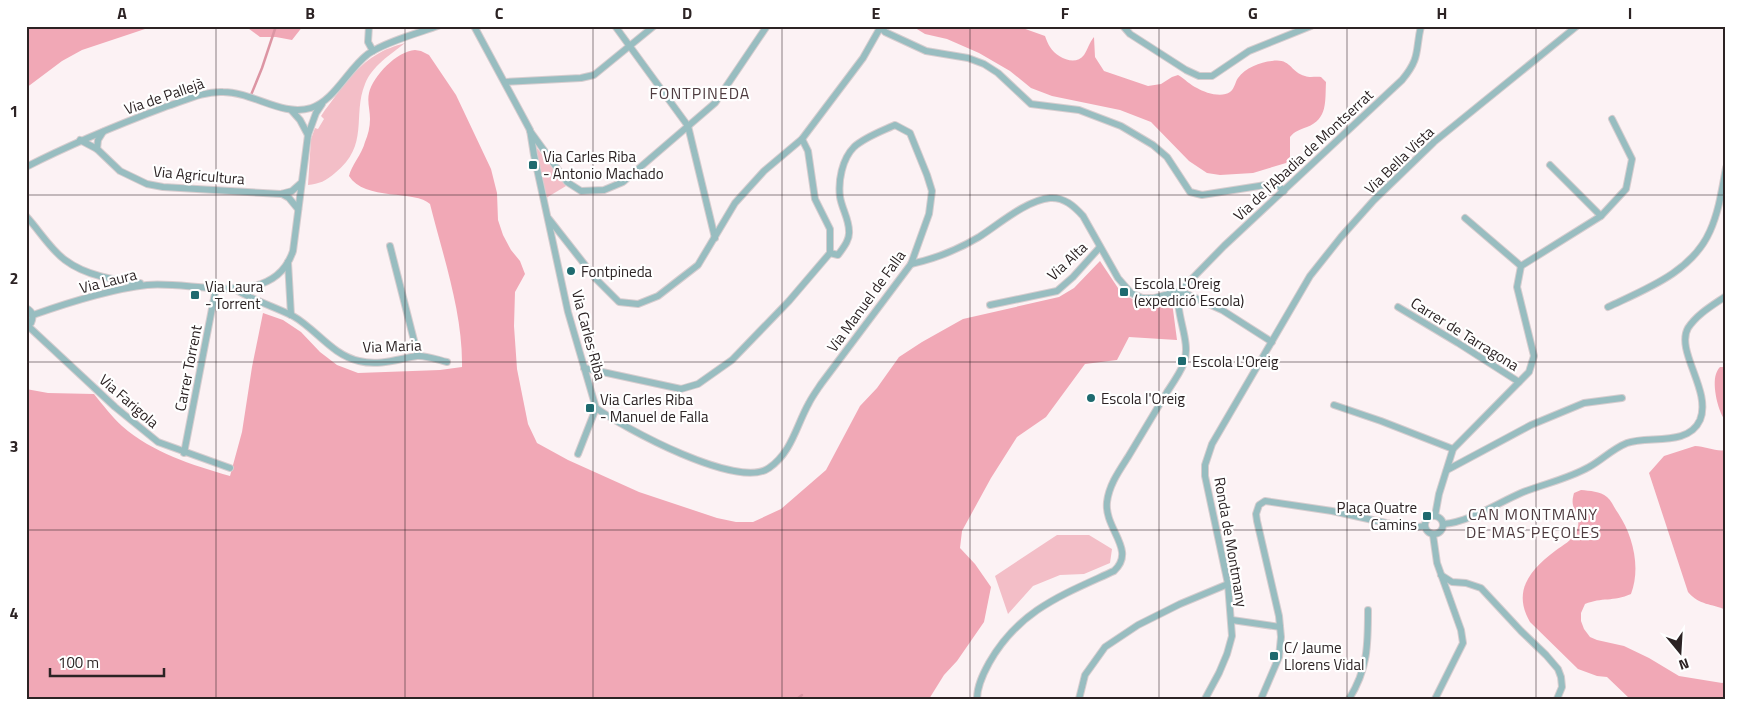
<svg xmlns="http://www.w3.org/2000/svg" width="1752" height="725" viewBox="0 0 1752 725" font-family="'Titillium Web',sans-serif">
<rect width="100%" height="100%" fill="#fcf2f4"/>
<g fill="#f3bec7">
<path d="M405,43C390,55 372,66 365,84C352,116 370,145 335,173C326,181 319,184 308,185L311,139L315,128L318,129L324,119L321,116L325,110C340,91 354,68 376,55C385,49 395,46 405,43Z"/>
<path d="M537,148L566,186L546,198L536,149Z"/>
<path d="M1057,535H1089L1112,549L1110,563L1084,574L1060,575L1033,586L1008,614L995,576Z"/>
</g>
<g fill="#f1a8b6">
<path d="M26,26H154L82,50L62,61L26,88Z"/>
<path d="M245,26H303L292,40L276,37H260Z"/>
<path d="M912,26H1017L1045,36C1046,39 1048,44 1050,47C1056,57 1075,67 1084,55C1088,49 1089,43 1094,37L1095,57L1104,71L1148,86L1161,84L1172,77L1178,75C1185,79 1190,85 1197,88C1205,93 1222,98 1230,92C1235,88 1235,82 1238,78C1245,68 1260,62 1272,61C1291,58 1290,72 1305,76C1310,78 1316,76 1321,77L1326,82C1325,101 1328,119 1307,127C1299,130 1295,131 1290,137V157L1286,163L1253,173L1220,175L1207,173L1189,161L1151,122L1120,110L1052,96L1031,88L1010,71L979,53L947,39L925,34Z"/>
<path d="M415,50L421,51L429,55L456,95L491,169L497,193L498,220L503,235L511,250L520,261L525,274L515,292L514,326L517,369L528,424L537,443L568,460L639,492L717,518L736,522H753L781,509L826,470L860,406L877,388L899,357L922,342L963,319L1059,297L1074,288L1100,261L1118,288L1128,297L1146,305L1172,302L1177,340L1129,337L1117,360L1085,364L1046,417L1017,437L991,478L962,531L960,548L975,564L991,587L984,622L957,661L944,675L929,699H26V389L48,393L94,394C103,405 112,417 122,426C153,453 192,465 230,476L242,432L252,367L263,313L283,320L301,332L320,352L337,365L358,373L440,370L462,367C463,313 443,256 430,204C416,190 364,201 349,176C351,166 362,154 365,142C368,135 370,127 370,119C370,110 367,102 369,93C373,76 397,51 415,50Z"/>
<path d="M1720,367H1726V421C1718,413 1712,385 1716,374C1717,371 1718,369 1720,367Z"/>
<path d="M1695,446C1705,446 1716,452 1726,450V610C1711,603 1700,606 1688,592L1649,473L1664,456Z"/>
<path d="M1581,490C1590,491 1600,491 1607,497C1612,501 1614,508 1618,513C1633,536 1641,567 1631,594C1613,602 1602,597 1585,604L1581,613V621L1584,629L1590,637L1597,640L1624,646L1649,658L1679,676L1722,683L1726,682V699H1630L1607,677L1597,676L1578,669L1530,622C1512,591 1530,570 1555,551C1563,545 1572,541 1577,530C1581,521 1575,513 1573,505C1572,501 1573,497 1574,493Z"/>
</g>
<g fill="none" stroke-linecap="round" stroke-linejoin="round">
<g stroke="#dc95a3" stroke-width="2.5">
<path d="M251,95L262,68L276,26"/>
<path d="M797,699L802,695"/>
</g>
<g stroke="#d7cdcf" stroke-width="8">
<g id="minor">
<path d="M369,26L368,42L373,51"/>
<path d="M474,26L530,130L534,155L568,312L596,408L578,454"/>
<path d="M615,26L688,126L715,238"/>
<path d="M880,26L885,32L926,51L968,58L984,64L998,73L1031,104L1079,110L1121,126L1153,145L1167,157L1190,192L1202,195L1272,184L1277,185L1284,191"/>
<path d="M1123,26L1130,34L1186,70L1199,76H1212L1249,51L1311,26"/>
<path d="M505,82L581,78L594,75L654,26"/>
<path d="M292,111L300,120L308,135"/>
<path d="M530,131L567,182L581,191L604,190L623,182L715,103L767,26"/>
<path d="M80,140L97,149L120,171L147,184L163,187L281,194L292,191L301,183"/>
<path d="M97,149L98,140L103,132"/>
<path d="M1550,165L1601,216"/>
<path d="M26,167C71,144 117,125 165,107C184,101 203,91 223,92C253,92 282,117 311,108C334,101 348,69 368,54C385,42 418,33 438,26"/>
<path d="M282,194L289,198L298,209"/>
<path d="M26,216C39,230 50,249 65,260C86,276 115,280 140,283"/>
<path d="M1465,218L1521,266"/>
<path d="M549,219L596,279L619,302L638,304L658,296L698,265L735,203L764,171L802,139L863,58L880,28"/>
<path d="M390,246L418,356"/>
<path d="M288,262L291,315"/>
<path d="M911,264C934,259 959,249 979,237C999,224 1027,200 1050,198C1064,197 1074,206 1083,216L1118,278L1131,293L1142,298H1154L1180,291L1222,310L1272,342"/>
<path d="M233,288C252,300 273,306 293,316C316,329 332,355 359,361C379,366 398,359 417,356C425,355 438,360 447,362"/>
<path d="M1180,291L1224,246L1402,80C1421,57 1415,51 1421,26"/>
<path d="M990,305L1057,291L1073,277L1100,247"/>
<path d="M1398,307L1458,343L1519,382"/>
<path d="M1608,307C1646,289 1692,272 1710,231C1719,211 1722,189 1726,168"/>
<path d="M26,308C32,311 34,316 31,323L26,327"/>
<path d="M33,315C67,303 111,289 147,285C193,280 273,311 293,251L308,135L316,113L322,104"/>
<path d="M28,326L115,407L158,442L230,468"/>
<path d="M584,368L681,389L698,384L732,360L789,301L830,253V229L815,199L808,151L802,139"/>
<path d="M1334,405L1381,421L1453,449"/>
<path d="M596,408C624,428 738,490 769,468C792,452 796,426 809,403C812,397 817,390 821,384L911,264L929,214L932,191L927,175L910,133L895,125C882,131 865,137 854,147C842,159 838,181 840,197C842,209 849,219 849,231C850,240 843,248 838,255L830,253"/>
<path d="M184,453L216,288"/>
<path d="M1447,470L1531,425L1584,403L1622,398"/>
<circle cx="1434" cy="525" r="9"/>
<path d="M1435,516L1439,494L1453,449L1529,372L1534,356L1517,287L1521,266L1601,216L1626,189L1632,159L1612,119"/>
<path d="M1444,524C1469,522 1498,503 1521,493C1543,484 1568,479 1589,467C1602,460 1612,449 1627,443C1648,435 1688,447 1700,420C1712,391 1675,351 1688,328C1697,314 1713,305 1726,296"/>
<path d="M1433,535L1437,563L1461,630L1463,643L1435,699"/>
<path d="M1441,575L1452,582L1466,583L1481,588L1521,631L1546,655L1558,669L1561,677L1562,687L1557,699"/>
<path d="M1232,620L1280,627"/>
<path d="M977,699C977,686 983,674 989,663C1019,610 1062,595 1114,571C1137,550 1104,529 1107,502C1109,485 1119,471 1128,457C1141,435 1154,414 1167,392C1173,383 1180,373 1184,363C1192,340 1173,312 1180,291"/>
<path d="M1079,699L1085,675L1105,647L1138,625L1180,604L1228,584"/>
<path d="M1205,699L1219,673L1227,654L1232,636L1228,584L1205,476V465L1212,444L1310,276L1341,237L1374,200L1434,142L1577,26"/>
<path d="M1261,699L1279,657L1281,637L1279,616L1257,521L1256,514L1259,505L1265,501L1332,511L1409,528L1425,526"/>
<path d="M1349,699C1368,669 1368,644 1368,610"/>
</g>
</g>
<use href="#minor" stroke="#98bdc0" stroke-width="6"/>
</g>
<path fill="none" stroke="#2c2324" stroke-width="1" stroke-opacity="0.55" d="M216,26V699M405,26V699M593,26V699M782,26V699M970,26V699M1159,26V699M1347,26V699M1536,26V699M26,195H1726M26,362H1726M26,530H1726"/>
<g fill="#1e6a6f" stroke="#fff" stroke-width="2">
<rect x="528" y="160" width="10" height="10" rx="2.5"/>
<circle cx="571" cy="271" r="5"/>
<rect x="1119" y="287" width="10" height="10" rx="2.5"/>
<rect x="190" y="290" width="10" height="10" rx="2.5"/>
<rect x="1177" y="356" width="10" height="10" rx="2.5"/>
<circle cx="1091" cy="398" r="5"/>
<rect x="585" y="403" width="10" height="10" rx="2.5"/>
<rect x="1422" y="511" width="10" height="10" rx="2.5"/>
<rect x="1269" y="651" width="10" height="10" rx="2.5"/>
</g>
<g text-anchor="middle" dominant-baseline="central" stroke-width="4.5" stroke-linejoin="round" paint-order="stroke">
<g font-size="15" fill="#2c2324" stroke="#fff">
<text transform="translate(164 96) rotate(-19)">Via de Pallejà</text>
<text transform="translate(1303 155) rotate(-43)">Via de l'Abadia de Montserrat</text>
<text transform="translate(1399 160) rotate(-44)">Via Bella Vista</text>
<text transform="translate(199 175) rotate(5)">Via Agricultura</text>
<text transform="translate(1067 261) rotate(-43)">Via Alta</text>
<text transform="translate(108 281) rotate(-14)">Via Laura</text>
<text transform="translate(866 301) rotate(-54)">Via Manuel de Falla</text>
<text transform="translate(1465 334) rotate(32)">Carrer de Tarragona</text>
<text transform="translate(589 335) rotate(75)">Via Carles Riba</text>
<text transform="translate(392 346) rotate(-2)">Via Maria</text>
<text transform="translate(188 368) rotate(-79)">Carrer Torrent</text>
<text transform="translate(129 401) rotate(41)">Via Farigola</text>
<text transform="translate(1231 542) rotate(80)">Ronda de Montmany</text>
</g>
<g font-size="15" fill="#2c2324" stroke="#fff" text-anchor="start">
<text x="543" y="156">Via Carles Riba<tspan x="543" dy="17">- Antonio Machado</tspan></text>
<text x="581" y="271">Fontpineda</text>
<text x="1134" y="283">Escola L'Oreig<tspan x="1134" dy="17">(expedició Escola)</tspan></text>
<text x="205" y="286">Via Laura<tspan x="205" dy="17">- Torrent</tspan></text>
<text x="1192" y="361">Escola L'Oreig</text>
<text x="1101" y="398">Escola l'Oreig</text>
<text x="600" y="399">Via Carles Riba<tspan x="600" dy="17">- Manuel de Falla</tspan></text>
<text x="1417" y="507" text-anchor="end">Plaça Quatre<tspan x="1417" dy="17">Camins</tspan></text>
<text x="1284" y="647">C/ Jaume<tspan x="1284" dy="17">Llorens Vidal</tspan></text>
</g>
<g font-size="16" letter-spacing="1" fill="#4e3b3f" stroke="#fff">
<text x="700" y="93">FONTPINEDA</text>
<text x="1533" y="514">CAN MONTMANY<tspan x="1533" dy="18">DE MAS PEÇOLES</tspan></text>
</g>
</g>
<rect width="1752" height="725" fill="none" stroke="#ffffff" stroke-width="55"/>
<g transform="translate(1680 652) rotate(162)" stroke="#ffffff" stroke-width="4" paint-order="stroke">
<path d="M0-4L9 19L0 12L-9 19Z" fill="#2c2324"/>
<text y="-8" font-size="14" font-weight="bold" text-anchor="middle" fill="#2c2324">N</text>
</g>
<path d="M50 668v8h114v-8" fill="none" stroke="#2c2324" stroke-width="2.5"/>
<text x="58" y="668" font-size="15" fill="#2c2324" stroke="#ffffff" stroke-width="4" paint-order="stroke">100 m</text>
<rect x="28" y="28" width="1696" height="670" fill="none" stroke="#2c2324" stroke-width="2"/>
<g font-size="16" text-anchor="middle" font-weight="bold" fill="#2c2324">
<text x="122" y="19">A</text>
<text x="310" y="19">B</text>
<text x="499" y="19">C</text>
<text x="687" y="19">D</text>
<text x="876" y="19">E</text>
<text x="1065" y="19">F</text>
<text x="1253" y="19">G</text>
<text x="1442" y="19">H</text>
<text x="1630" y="19">I</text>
<text x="14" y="117">1</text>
<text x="14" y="284">2</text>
<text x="14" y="452">3</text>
<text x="14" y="619">4</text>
</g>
</svg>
